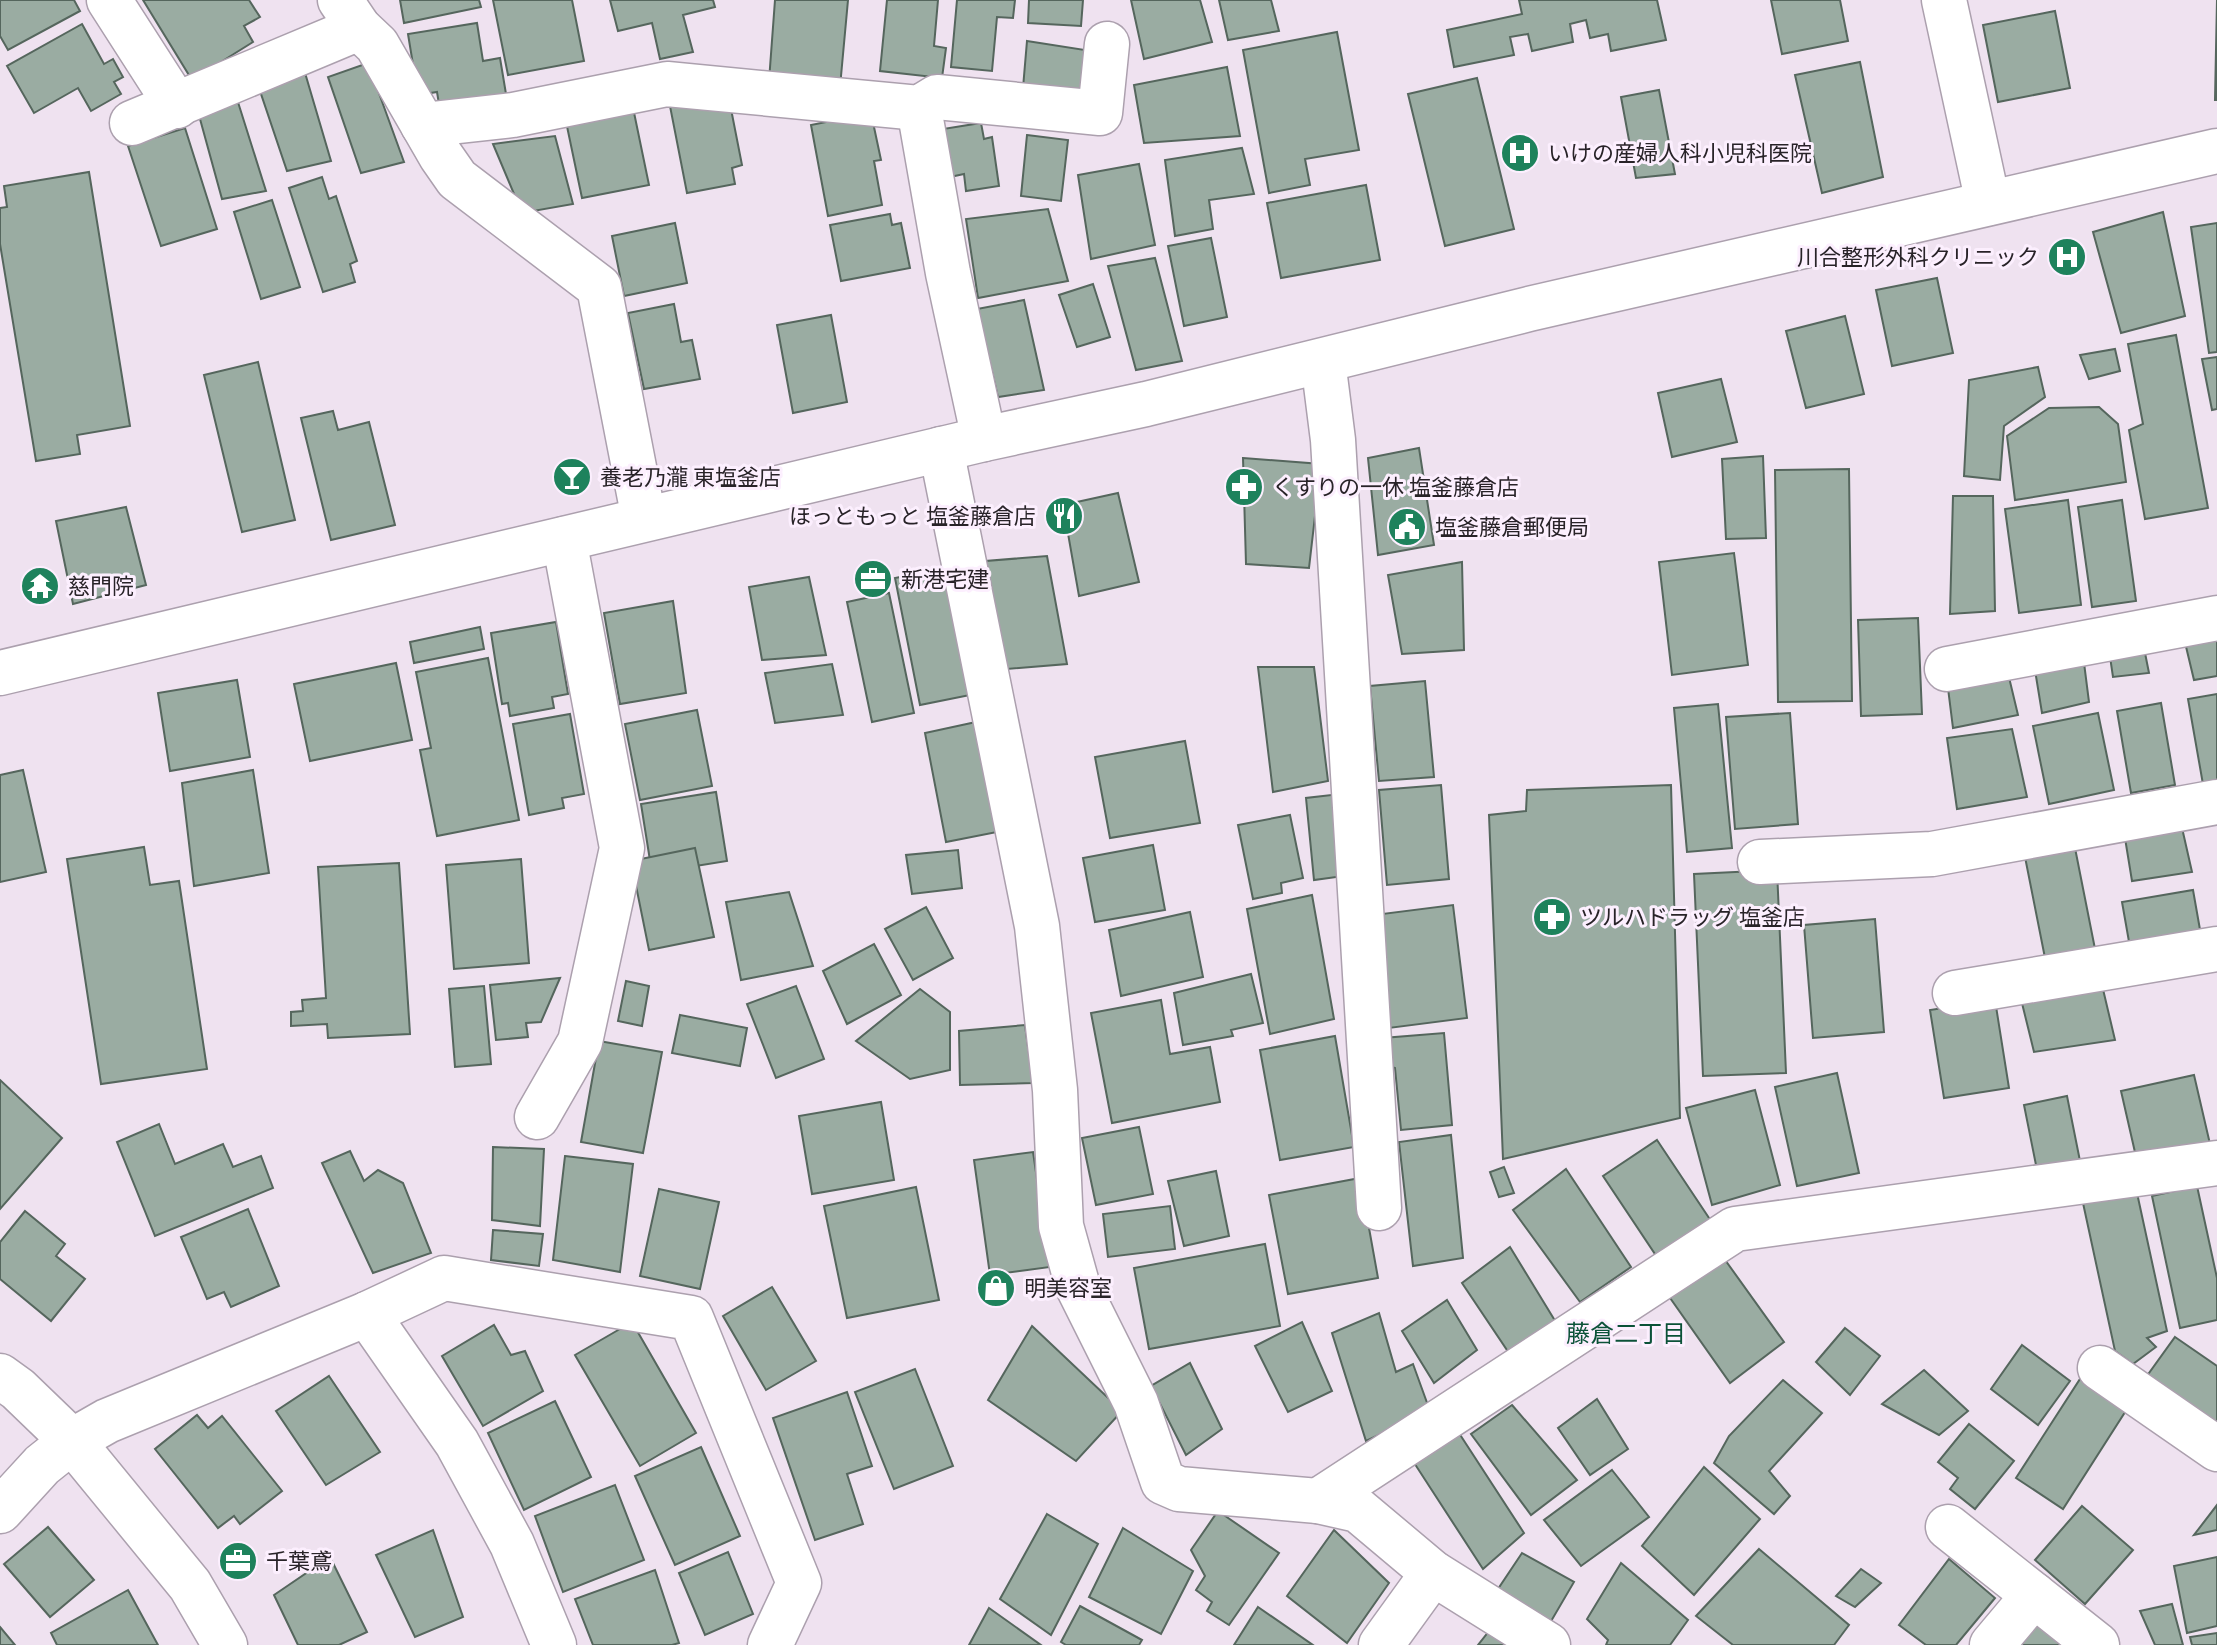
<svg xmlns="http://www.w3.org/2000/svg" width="2217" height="1645" viewBox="0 0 2217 1645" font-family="'Roboto Condensed','Noto Sans JP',sans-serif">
<rect width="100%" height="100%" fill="#efe2f0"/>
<g fill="#9aaca2" stroke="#55665d" stroke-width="2">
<path d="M0,0H74L80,11L8,50L0,36Z"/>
<path d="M143,0H249L260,17L244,26L253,42L192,80Z"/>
<path d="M400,0H479L481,7L404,23Z"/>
<path d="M493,0H572L584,61L508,75Z"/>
<path d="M610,0H713L715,7L683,15L693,52L660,59L652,23L618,31Z"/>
<path d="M775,0H848L840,87L769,81Z"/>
<path d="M887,0H938L934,46L946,48L942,78L880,71Z"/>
<path d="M957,0H1015L1013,18L997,17L992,71L951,67Z"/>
<path d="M1029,0H1083L1081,26L1028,23Z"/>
<path d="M1131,0H1200L1212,42L1144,59Z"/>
<path d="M1219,0H1271L1279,31L1228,40Z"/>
<path d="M1519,0H1657L1666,40L1611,51L1608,34L1590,38L1586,20L1570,24L1573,42L1532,51L1528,34L1510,37L1514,55L1454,67L1447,30L1522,14Z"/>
<path d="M1771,0H1840L1848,41L1782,54Z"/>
<path d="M2217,0V100H2215Z"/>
<path d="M2055,11L2070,88L1998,102L1983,25Z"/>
<path d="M477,23L483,61L500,58L506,94L439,104L437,92L418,95L408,34Z"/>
<path d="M82,24L104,64L113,59L123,77L114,82L121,94L91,111L78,88L34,113L7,66Z"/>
<path d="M1337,32L1359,150L1305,159L1310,185L1269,193L1243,50Z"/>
<path d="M1027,41L1085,50L1081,93L1023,88Z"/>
<path d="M1860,62L1883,177L1822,193L1795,75Z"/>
<path d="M368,63L404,162L361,173L328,77Z"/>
<path d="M303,66L331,161L287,171L257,82Z"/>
<path d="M1227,67L1240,136L1144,143L1134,85Z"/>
<path d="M1477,78L1514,229L1445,246L1408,94Z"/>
<path d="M1659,90L1675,174L1636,178L1621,97Z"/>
<path d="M631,98L649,185L582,198L564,112Z"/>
<path d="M237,99L266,191L222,199L197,108Z"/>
<path d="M669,101L731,109L742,165L732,168L735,184L687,193Z"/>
<path d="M871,113L881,160L874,161L882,205L828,216L811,125Z"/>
<path d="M981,123L984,139L992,137L999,186L966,191L964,174L950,177L943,129Z"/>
<path d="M185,128L217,229L161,246L128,146Z"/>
<path d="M1027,135L1068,140L1061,201L1021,196Z"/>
<path d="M555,136L573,204L522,213L493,144Z"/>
<path d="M1242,148L1254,194L1209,200L1213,229L1175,236L1165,160Z"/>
<path d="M1139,164L1155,245L1091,259L1078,175Z"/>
<path d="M89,172L130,426L77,435L80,454L36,461L0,244V208L7,207L4,186Z"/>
<path d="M322,177L329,199L336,196L357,261L350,264L355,282L323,292L289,188Z"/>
<path d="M1366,185L1380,260L1281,278L1267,203Z"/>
<path d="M272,200L300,287L261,299L234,212Z"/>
<path d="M1048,209L1068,281L978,298L966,219Z"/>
<path d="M2163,212L2185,316L2121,333L2093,232Z"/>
<path d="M890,214L892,225L901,223L910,268L841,281L830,225Z"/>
<path d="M675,223L687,283L624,296L612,236Z"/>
<path d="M2217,223V352L2209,353L2191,227Z"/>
<path d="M1211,238L1227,317L1184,326L1168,246Z"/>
<path d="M1155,258L1182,361L1136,370L1108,266Z"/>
<path d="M1937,278L1953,353L1892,366L1876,290Z"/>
<path d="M1093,284L1110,337L1077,347L1059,295Z"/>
<path d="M1024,300L1044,390L998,397L977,309Z"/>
<path d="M674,304L681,342L692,340L700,379L644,389L628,313Z"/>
<path d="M831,315L847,402L793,413L777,325Z"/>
<path d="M1845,316L1864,394L1806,408L1786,331Z"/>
<path d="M2176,335L2208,508L2145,519L2129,430L2143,424L2128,344Z"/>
<path d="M2115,349L2120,371L2089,379L2080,355Z"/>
<path d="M2217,357V409L2212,410L2202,359Z"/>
<path d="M258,362L295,520L242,532L204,375Z"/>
<path d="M2038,367L2045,397L2004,426L2000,480L1964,476L1969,380Z"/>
<path d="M1721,379L1737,442L1672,457L1658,393Z"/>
<path d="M2099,407L2118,424L2126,482L2015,500L2007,436L2049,408Z"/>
<path d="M333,411L338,430L369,422L395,525L331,540L301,418Z"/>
<path d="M1419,448L1434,545L1378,555L1368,458Z"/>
<path d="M1763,456L1766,538L1726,539L1722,459Z"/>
<path d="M1243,458L1321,464L1309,568L1246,564Z"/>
<path d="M1849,469L1852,701L1778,702L1775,470Z"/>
<path d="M1118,493L1139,582L1079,596L1063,505Z"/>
<path d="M1953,496H1993L1995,611L1950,614Z"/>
<path d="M2068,500L2081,605L2019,613L2005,509Z"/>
<path d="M2122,500L2136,601L2092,607L2078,507Z"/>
<path d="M126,507L146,585L73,604L56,521Z"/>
<path d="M1734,553L1748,665L1672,675L1659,562Z"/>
<path d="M1047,556L1067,664L1007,669L986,561Z"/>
<path d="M1462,562L1464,650L1402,654L1388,575Z"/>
<path d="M950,567L975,694L920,705L895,578Z"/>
<path d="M809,577L826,655L762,660L749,587Z"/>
<path d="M889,593L914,713L872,722L847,602Z"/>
<path d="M673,601L686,693L620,704L604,613Z"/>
<path d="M1918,618L1922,714L1861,716L1858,620Z"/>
<path d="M556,622L568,694L552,697L554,708L510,716L508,703L502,704L491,633Z"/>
<path d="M480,627L484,649L414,663L410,642Z"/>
<path d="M2217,628V676L2194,680L2183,634Z"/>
<path d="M2143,643L2149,673L2113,677L2109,650Z"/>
<path d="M2083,655L2089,702L2042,713L2034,664Z"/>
<path d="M488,658L519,820L437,836L420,750L431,748L416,672Z"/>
<path d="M396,663L412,740L310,761L294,684Z"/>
<path d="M832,664L843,715L775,723L765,673Z"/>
<path d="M1258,667H1314L1328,781L1273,792Z"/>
<path d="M2007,669L2018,715L1953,728L1947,680Z"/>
<path d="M237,680L250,757L170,771L158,693Z"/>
<path d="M1425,681L1434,777L1379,781L1370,686Z"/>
<path d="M2217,694V788L2204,790L2188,699Z"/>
<path d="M2161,703L2175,785L2131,793L2117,711Z"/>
<path d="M1718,704L1732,848L1687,852L1674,708Z"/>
<path d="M697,710L712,786L640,800L625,724Z"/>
<path d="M1790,713L1798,824L1735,829L1726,717Z"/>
<path d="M2098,713L2114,790L2049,804L2033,726Z"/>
<path d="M570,714L584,794L562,798L564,808L529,815L513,724Z"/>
<path d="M976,722L997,832L946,842L925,733Z"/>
<path d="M2012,729L2027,797L1957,809L1947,738Z"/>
<path d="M1185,741L1200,823L1110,838L1095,757Z"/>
<path d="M23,770L46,872L0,882V775Z"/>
<path d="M253,770L269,873L194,886L182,783Z"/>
<path d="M1441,785L1449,879L1387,885L1379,790Z"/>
<path d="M1671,785L1680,1118L1503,1159L1489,815L1526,811L1527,790Z"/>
<path d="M716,792L727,861L652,873L641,804Z"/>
<path d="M1340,794L1344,876L1314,880L1306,798Z"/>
<path d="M1290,815L1303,878L1281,883L1282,893L1253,899L1238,825Z"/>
<path d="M2180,819L2192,872L2132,881L2124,832Z"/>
<path d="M1153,845L1165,910L1095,922L1083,858Z"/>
<path d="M144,847L150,885L179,881L207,1069L101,1084L67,859Z"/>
<path d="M695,848L714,937L649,950L631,861Z"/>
<path d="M2075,848L2097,959L2047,968L2025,857Z"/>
<path d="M958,850L962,888L912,894L906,855Z"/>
<path d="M521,859L529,963L454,969L446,865Z"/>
<path d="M399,863L410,1034L328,1038L327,1024L291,1026V1012L303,1011L302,1000L326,998L318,867Z"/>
<path d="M1777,870L1786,1073L1703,1076L1694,874Z"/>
<path d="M2193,890L2202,941L2131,953L2122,902Z"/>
<path d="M789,892L813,966L741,980L726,902Z"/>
<path d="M1312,895L1334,1019L1270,1034L1247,909Z"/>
<path d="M1453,905L1467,1018L1389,1028L1374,915Z"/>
<path d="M926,907L953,958L913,980L885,929Z"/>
<path d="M1190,912L1203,977L1121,996L1109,930Z"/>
<path d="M1875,919L1884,1032L1813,1038L1804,925Z"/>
<path d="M874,944L901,995L847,1024L823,971Z"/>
<path d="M1251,974L1263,1023L1231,1030L1233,1036L1183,1045L1174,993Z"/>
<path d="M560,978L541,1022L526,1023L528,1037L496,1040L490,985Z"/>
<path d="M626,981L649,986L642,1026L618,1021Z"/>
<path d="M2102,985L2115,1040L2034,1052L2020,995Z"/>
<path d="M484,986L491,1064L455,1067L449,989Z"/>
<path d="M796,986L824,1059L776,1078L747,1004Z"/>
<path d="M920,989L950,1012V1070L910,1079L856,1041Z"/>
<path d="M1161,1000L1170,1054L1210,1047L1220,1102L1112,1123L1091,1013Z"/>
<path d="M1995,1000L2009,1088L1944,1098L1930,1010Z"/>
<path d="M680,1015L747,1028L740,1066L672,1053Z"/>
<path d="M1025,1025L1033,1083L960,1085L959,1031Z"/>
<path d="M1444,1033L1452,1125L1401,1130L1395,1068L1385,1065L1383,1038Z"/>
<path d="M1335,1036L1354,1147L1280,1160L1260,1050Z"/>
<path d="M599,1041L662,1052L643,1153L581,1142Z"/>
<path d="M1837,1073L1859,1173L1797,1186L1775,1087Z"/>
<path d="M2194,1075L2210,1144L2137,1161L2121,1091Z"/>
<path d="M0,1080L62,1138L0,1209Z"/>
<path d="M1755,1090L1780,1185L1712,1205L1686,1108Z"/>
<path d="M2067,1096L2081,1166L2038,1175L2024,1105Z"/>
<path d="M881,1102L894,1180L812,1194L799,1116Z"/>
<path d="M159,1124L175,1164L223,1144L233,1167L261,1156L273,1188L155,1236L117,1142Z"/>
<path d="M1139,1127L1153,1194L1096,1205L1082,1138Z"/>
<path d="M1451,1135L1463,1258L1413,1266L1399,1142Z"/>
<path d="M1657,1140L1711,1221L1657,1257L1603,1176Z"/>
<path d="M493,1147L544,1149L540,1226L492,1220Z"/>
<path d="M350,1151L364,1181L378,1170L403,1183L431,1253L373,1273L322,1163Z"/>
<path d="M1033,1152L1050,1267L990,1275L974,1160Z"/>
<path d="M565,1156L633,1164L620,1272L553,1260Z"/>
<path d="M1504,1167L1514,1193L1499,1197L1490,1172Z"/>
<path d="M1566,1169L1631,1267L1580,1302L1513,1210Z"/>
<path d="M1216,1171L1229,1236L1184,1246L1168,1181Z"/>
<path d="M1360,1178L1378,1278L1288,1294L1269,1195Z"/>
<path d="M2197,1186L2217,1278V1320L2180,1328L2152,1196Z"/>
<path d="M916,1187L939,1300L847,1318L824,1206Z"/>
<path d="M659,1189L719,1202L700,1289L640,1276Z"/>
<path d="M2137,1193L2167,1331L2147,1338L2156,1347L2133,1364L2115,1351L2083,1203Z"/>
<path d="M1170,1206L1175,1249L1108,1257L1103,1214Z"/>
<path d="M248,1209L279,1286L231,1307L224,1292L207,1299L181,1237Z"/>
<path d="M25,1211L65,1244L56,1256L85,1279L51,1321L0,1279V1242Z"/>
<path d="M493,1230L543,1234L539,1266L491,1260Z"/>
<path d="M1265,1244L1280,1326L1149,1349L1134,1268Z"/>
<path d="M1510,1247L1557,1324L1511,1356L1462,1283Z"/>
<path d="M1723,1257L1784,1342L1730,1383L1668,1295Z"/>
<path d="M772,1287L816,1361L766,1390L723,1316Z"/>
<path d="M1447,1300L1477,1350L1434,1383L1402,1331Z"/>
<path d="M1379,1313L1396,1372L1413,1364L1430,1411L1366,1441L1332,1333Z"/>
<path d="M632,1322L696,1433L640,1466L575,1355Z"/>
<path d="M1302,1322L1332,1391L1288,1412L1255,1346Z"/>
<path d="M494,1325L511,1355L525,1351L543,1391L483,1426L442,1356Z"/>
<path d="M1032,1326L1122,1411L1076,1461L988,1400Z"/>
<path d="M1845,1328L1880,1356L1850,1395L1816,1362Z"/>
<path d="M2175,1337L2217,1366V1432L2144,1380Z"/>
<path d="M2022,1345L2070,1381L2038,1425L1991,1389Z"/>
<path d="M1190,1363L1222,1429L1186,1455L1151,1386Z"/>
<path d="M915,1369L953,1466L894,1489L855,1392Z"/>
<path d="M1924,1370L1968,1411L1939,1435L1882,1404Z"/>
<path d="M329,1376L380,1452L326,1485L276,1411Z"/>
<path d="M2080,1379L2127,1409L2063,1509L2016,1478Z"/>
<path d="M1783,1380L1822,1413L1769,1471L1790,1496L1774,1514L1714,1463L1729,1436Z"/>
<path d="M847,1392L872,1466L847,1474L863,1524L815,1540L773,1418Z"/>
<path d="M1597,1399L1628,1449L1590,1475L1558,1428Z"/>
<path d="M555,1401L591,1477L524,1510L488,1433Z"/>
<path d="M1512,1405L1577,1480L1531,1515L1471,1434Z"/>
<path d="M197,1415L208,1428L222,1416L282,1491L240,1524L234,1516L218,1528L155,1449Z"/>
<path d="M1969,1424L2014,1461L1975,1509L1950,1489L1958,1478L1938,1462Z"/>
<path d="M1457,1430L1524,1533L1483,1569L1409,1455Z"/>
<path d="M701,1447L740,1536L675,1565L635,1476Z"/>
<path d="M1704,1467L1760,1519L1694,1595L1642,1546Z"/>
<path d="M1612,1470L1649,1517L1581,1566L1544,1520Z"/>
<path d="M615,1485L644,1560L563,1592L535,1516Z"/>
<path d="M2217,1505V1530L2194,1535Z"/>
<path d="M2082,1506L2133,1550L2085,1604L2035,1560Z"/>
<path d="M1218,1511L1279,1553L1229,1625L1207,1611L1212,1602L1196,1590L1205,1576L1191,1550Z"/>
<path d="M1047,1514L1098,1544L1051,1635L1000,1599Z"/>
<path d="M48,1527L94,1580L50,1617L4,1564Z"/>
<path d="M1123,1528L1193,1571L1161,1634L1089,1597Z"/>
<path d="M433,1530L463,1617L415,1637L376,1555Z"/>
<path d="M1334,1530L1389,1583L1347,1643L1287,1596Z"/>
<path d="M1759,1549L1849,1625L1834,1645H1733L1696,1616Z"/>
<path d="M728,1552L753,1614L705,1635L679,1573Z"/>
<path d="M1522,1553L1574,1582L1550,1623L1496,1592Z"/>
<path d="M330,1557L367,1632L339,1645H298L274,1595Z"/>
<path d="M2217,1557V1626L2187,1633L2174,1566Z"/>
<path d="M1949,1559L1995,1598L1956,1645H1926L1899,1625Z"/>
<path d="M1621,1563L1688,1620L1670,1645H1606L1608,1640L1587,1619Z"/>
<path d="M1861,1569L1881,1583L1855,1607L1836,1596Z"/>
<path d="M655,1570L679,1643L672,1645H593L575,1599Z"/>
<path d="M128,1590L158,1645H57L51,1633Z"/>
<path d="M2172,1604L2183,1645H2155L2140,1611Z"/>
<path d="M1080,1606L1142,1640L1139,1645H1066L1061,1642Z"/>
<path d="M1258,1607L1313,1645H1234Z"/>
<path d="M989,1608L1041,1645H969Z"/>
<path d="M2029,1615L2065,1645H2004Z"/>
<path d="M1493,1626L1521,1645H1478Z"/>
<path d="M0,1627L15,1645H0Z"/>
<path d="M2217,1633V1645H2192L2190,1637Z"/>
</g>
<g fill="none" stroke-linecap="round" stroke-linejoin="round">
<g stroke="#aca0ae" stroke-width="47">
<g id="street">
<path d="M109,0L177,106"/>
<path d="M340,0L359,28L377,45L441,156L457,179L599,287L644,519"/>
<path d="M1944,0L1988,203"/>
<path d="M919,108L948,273L984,439"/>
<path d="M132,123L359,28"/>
<path d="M423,125L513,115L667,84L919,108L937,97L1100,113L1107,44"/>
<path d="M1323,361L1333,440L1379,1208"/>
<path d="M941,449L1037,926L1055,1090L1061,1226L1078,1287L1136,1403L1163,1482L1179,1489L1318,1501L1735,1229L2217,1163"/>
<path d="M1947,669L2217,618"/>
<path d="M1760,862L1932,854L2217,802"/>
<path d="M1955,993L2217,949"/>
<path d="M537,1117L580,1042L622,848L564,539"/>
<path d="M367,1314L457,1443L512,1544L554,1645"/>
<path d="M2100,1368L2217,1449"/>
<path d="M1318,1501L1358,1510L1433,1573L1548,1645"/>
<path d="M0,1511L42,1465L72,1441L107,1421L367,1314L444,1278L691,1318L799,1583L770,1645"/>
<path d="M1948,1527L2097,1645"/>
<path d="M1381,1645L1433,1573"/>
<path d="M1992,1645L2034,1595"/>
</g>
</g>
<g stroke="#aca0ae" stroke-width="47">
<g id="secondary">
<path d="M0,673L984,439L1146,404L1529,309L2217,151"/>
<path d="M0,1376L18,1389L72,1441L190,1585L225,1645"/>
</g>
</g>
<use href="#street" stroke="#fff" stroke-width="44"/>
<use href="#secondary" stroke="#fff" stroke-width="44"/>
</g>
<defs>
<g id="hospital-disc" transform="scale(2)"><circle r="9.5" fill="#1e825c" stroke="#fceffe"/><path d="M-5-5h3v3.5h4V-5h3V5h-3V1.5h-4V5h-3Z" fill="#fff"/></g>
<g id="bar-disc" transform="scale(2)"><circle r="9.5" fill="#1e825c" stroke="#fceffe"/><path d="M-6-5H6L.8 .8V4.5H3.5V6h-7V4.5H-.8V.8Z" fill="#fff"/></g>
<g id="pharmacy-disc" transform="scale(2)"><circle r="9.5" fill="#1e825c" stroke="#fceffe"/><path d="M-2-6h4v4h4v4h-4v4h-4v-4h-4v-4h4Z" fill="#fff"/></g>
<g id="restaurant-disc" transform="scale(2)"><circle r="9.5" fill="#1e825c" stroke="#fceffe"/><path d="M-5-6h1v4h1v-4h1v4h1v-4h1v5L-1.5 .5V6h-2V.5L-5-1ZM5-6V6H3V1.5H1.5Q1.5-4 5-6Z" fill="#fff"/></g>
<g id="civic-disc" transform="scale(2)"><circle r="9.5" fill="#1e825c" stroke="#fceffe"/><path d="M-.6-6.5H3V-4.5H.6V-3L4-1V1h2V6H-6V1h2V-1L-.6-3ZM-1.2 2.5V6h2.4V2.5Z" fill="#fff"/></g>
<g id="office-disc" transform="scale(2)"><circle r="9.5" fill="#1e825c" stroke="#fceffe"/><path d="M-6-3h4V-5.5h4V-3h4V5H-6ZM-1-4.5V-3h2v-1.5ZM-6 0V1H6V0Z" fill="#fff"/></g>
<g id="temple-disc" transform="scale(2)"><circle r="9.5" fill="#1e825c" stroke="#fceffe"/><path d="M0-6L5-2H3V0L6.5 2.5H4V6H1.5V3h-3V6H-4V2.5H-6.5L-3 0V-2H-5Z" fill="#fff"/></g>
<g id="shop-disc" transform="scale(2)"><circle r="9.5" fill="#1e825c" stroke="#fceffe"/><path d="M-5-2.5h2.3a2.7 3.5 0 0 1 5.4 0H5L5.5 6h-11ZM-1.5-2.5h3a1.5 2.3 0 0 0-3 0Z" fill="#fff"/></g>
</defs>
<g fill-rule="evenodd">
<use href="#hospital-disc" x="1520" y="153"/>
<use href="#hospital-disc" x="2067" y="257"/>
<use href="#bar-disc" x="572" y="477"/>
<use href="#pharmacy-disc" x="1244" y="487"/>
<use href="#restaurant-disc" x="1064" y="516"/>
<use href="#civic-disc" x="1407" y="527"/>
<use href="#office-disc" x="873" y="579"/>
<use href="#temple-disc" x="40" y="586"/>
<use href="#pharmacy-disc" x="1552" y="917"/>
<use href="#shop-disc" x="996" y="1288"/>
<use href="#office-disc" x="238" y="1561"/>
</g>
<g text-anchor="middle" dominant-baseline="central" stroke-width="6" stroke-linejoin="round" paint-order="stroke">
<g font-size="22" fill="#282328" stroke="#fceffe" text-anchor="start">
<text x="1548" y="153">いけの産婦人科小児科医院</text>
<text x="2039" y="257" text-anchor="end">川合整形外科クリニック</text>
<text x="600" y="477">養老乃瀧 東塩釜店</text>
<text x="1272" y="487">くすりの一休 塩釜藤倉店</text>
<text x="1036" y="516" text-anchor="end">ほっともっと 塩釜藤倉店</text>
<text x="1435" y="527">塩釜藤倉郵便局</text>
<text x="901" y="579">新港宅建</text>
<text x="68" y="586">慈門院</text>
<text x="1580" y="917">ツルハドラッグ 塩釜店</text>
<text x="1024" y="1288">明美容室</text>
<text x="266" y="1561">千葉鳶</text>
</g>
<g font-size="24" fill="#0b5238" stroke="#fceffe">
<text x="1626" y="1334">藤倉二丁目</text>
</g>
</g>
</svg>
